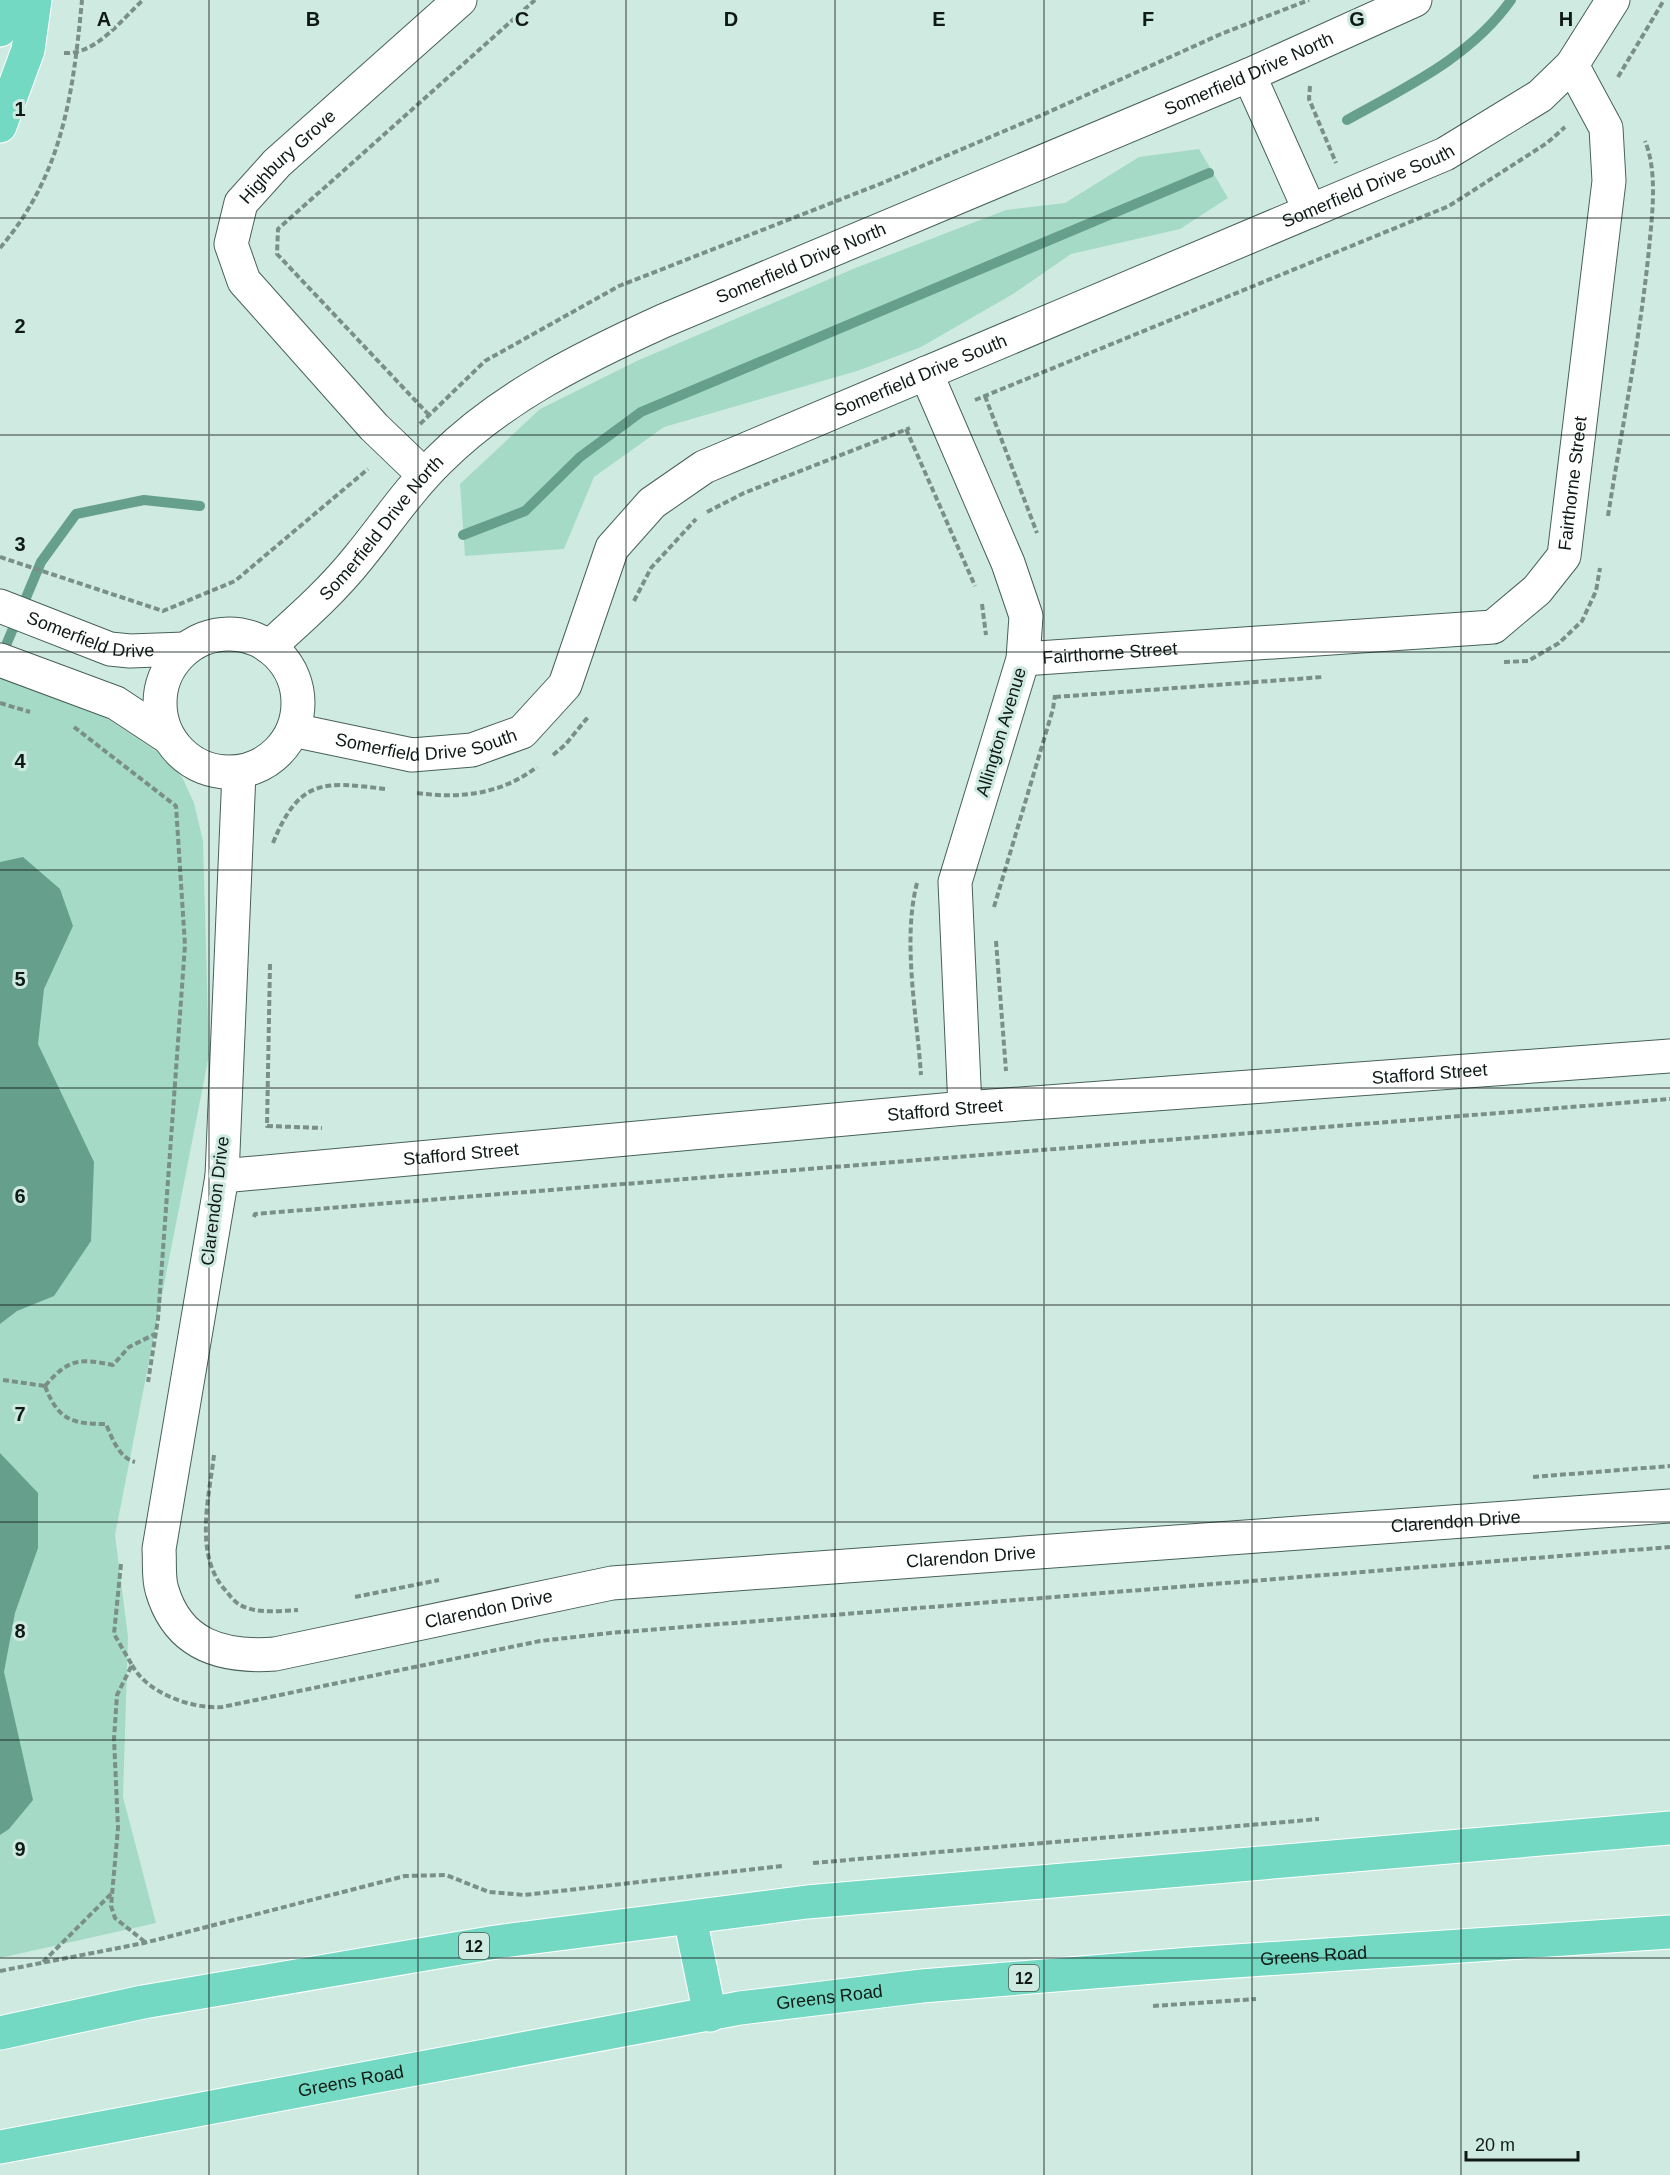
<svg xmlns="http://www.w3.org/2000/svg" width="1670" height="2175" viewBox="0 0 1670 2175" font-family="Arial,sans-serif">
<rect width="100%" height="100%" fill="#cfebe1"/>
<g fill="#a5dac7">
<path d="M1199,149L1228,198L1180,229L1071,254L1013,294L921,347L857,371L664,427L594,477L564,549L465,556L460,484L540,409L639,360L853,269L1006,210L1065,203L1139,157Z"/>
<path d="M0,676L96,711L165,757L183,779L194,803L203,841L209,1055L115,1535L128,1637L123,1797L156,1923L0,1958Z"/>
</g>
<g fill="#669f8c">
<path d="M23,857L60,889L73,926L44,989L38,1044L94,1162L91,1241L54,1296L17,1311L0,1324V862Z"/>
<path d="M0,1453L38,1493V1548L15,1613L4,1672L33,1800L9,1829L0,1835Z"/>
</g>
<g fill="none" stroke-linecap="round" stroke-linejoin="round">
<g stroke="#669f8c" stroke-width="10">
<path d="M1347,120C1406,87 1471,57 1511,0"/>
<path d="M463,535L525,511L580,457L641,412L1209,173"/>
<path d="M1,657L41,562L76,514L144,500L200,506"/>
</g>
<g stroke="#486158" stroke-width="35">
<g id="minor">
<path d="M1249,75L1310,211"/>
<path d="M926,373L1008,563L1026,616L1023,659L955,882L965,1108"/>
<path id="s1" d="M424,475L374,427L244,281L231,244L241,203L277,163L460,0"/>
<path id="s2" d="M0,606L110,649L130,651L185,649"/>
<circle cx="229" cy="703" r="69"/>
<path id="s3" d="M269,647C301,618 332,591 359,557C386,524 409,489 440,459C502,397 584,357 663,321L1249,75L1415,0"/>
<path id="s4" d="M1023,659L1493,627L1537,590L1564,556L1609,181L1606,128L1572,65"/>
<path d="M0,660L116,703L169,738"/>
<path id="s5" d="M293,730L412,755L472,750L522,732L565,685L612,548L652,503L704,467L1445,154L1540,96L1572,65L1613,0"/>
<path id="s6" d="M239,772L222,1176L159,1549C160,1562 158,1578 162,1590C178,1645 222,1658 275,1654L612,1583L1670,1506"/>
<path id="s7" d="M222,1176L965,1108L1670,1056"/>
</g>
</g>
<g stroke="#fff" stroke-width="35">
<g id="major">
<path d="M0,30L13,0"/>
<path d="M0,126L28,50L35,0"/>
<path d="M690,1918L710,2015"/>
<path d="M0,2033L143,2002L496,1942L807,1902L1670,1828"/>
<path id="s8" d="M0,2147L740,2008L922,1986L1191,1964L1670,1932"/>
</g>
</g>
<g stroke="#7a8f87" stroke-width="4" stroke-dasharray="6 3" stroke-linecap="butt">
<path d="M64,53C96,55 121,20 143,0"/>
<path d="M1618,77L1664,0"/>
<path d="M1310,86L1309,99L1336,163"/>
<path d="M0,248C63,174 73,94 82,0"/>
<path d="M985,396L1037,533"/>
<path d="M975,400L1449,206L1547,143L1565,127"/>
<path d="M429,415L277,254L278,229L535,0"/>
<path d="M420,424L485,361L619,286L880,184L1042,115L1221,34L1309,0"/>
<path d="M906,429L975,586"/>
<path d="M707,512L744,493L910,428"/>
<path d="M1608,516C1622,427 1640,339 1649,249C1652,215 1658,173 1645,141"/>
<path d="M0,557L163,611L235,581L368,469"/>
<path d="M634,601L651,568L696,519"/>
<path d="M982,604L986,635"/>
<path d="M1504,662L1528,661L1559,643L1582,621L1596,591L1600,568"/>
<path d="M1055,697L1323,677"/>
<path d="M0,703L30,712"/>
<path d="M74,727L176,806L185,945L158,1319L148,1382"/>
<path d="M553,755L565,745L588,717"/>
<path d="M417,793C460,799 502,794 537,767"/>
<path d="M273,843C299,779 323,781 385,789"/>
<path d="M917,883C902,941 917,1015 921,1075"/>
<path d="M994,907L1053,709L1055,695"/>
<path d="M996,941L1006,1071"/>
<path d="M270,964L267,1126L322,1128"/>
<path d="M254,1217L255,1214L1670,1099"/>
<path d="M3,1380L45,1386"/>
<path d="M45,1386C68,1359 79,1358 113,1365L129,1347L155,1334"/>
<path d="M45,1386C58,1420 72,1424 106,1424C112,1438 119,1458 135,1462"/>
<path d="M214,1455C209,1498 193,1557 227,1592C230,1596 235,1602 240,1605C257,1614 279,1611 298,1610"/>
<path d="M1533,1477L1670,1466"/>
<path d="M121,1564L114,1634L132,1665L117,1695L114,1739L118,1828L111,1906L115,1918L145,1942"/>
<path d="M355,1597L439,1580"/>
<path d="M132,1665C147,1693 191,1709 222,1707L540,1641L610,1633L1670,1547"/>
<path d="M813,1863L1319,1819"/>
<path d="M43,1962L112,1893"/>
<path d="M0,1971L144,1943L405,1876L446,1875L489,1892L524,1895L782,1866"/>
<path d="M1153,2006L1256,1999"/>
</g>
<use href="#minor" stroke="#fff" stroke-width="33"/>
<use href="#major" stroke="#74d9c2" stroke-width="33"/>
</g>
<path fill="none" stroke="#0f1a16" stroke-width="1.5" stroke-opacity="0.55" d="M209,0V2175M418,0V2175M626,0V2175M835,0V2175M1044,0V2175M1252,0V2175M1461,0V2175M0,218H1670M0,435H1670M0,652H1670M0,870H1670M0,1088H1670M0,1305H1670M0,1522H1670M0,1740H1670M0,1958H1670"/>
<g text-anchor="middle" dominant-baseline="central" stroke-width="6" stroke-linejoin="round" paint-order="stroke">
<g fill="#cfebe1" stroke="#495953" stroke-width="1.5">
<rect x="459" y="1933" width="30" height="26" rx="4.5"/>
<rect x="1009" y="1965" width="30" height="26" rx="4.5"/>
</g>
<g font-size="16" font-weight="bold" fill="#0f1a16">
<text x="474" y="1946">12</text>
<text x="1024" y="1978">12</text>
</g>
<g font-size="18" fill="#0f1a16" stroke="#cfebe1">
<text stroke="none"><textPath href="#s3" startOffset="1154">Somerfield Drive North</textPath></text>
<text stroke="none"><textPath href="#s1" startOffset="412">Highbury Grove</textPath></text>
<text stroke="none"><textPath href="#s5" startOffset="1288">Somerfield Drive South</textPath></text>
<text stroke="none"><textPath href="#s3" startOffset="668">Somerfield Drive North</textPath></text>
<text stroke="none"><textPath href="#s5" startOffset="802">Somerfield Drive South</textPath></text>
<text stroke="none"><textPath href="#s4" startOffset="645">Fairthorne Street</textPath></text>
<text stroke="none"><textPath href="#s3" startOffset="164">Somerfield Drive North</textPath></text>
<text stroke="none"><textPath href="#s2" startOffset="96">Somerfield Drive</textPath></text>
<text stroke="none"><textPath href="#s4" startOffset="87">Fairthorne Street</textPath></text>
<text transform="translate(1001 732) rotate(-73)">Allington Avenue</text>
<text stroke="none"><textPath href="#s5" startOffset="136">Somerfield Drive South</textPath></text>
<text stroke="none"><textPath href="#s7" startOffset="1212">Stafford Street</textPath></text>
<text stroke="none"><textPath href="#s7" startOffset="726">Stafford Street</textPath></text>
<text stroke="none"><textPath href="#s7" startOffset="240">Stafford Street</textPath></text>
<text transform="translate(215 1201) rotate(-83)">Clarendon Drive</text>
<text stroke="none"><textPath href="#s6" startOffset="2157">Clarendon Drive</textPath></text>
<text stroke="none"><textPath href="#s6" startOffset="1671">Clarendon Drive</textPath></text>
<text stroke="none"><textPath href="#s6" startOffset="1185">Clarendon Drive</textPath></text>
<text stroke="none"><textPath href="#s8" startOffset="1329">Greens Road</textPath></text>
<text stroke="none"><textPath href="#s8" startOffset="843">Greens Road</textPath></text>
<text stroke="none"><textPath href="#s8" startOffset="357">Greens Road</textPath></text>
</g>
</g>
<g font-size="20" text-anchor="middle" font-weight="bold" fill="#0f1a16" stroke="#cfebe1" stroke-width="6" stroke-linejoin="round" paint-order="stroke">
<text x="104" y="26">A</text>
<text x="313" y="26">B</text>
<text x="522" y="26">C</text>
<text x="731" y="26">D</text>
<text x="939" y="26">E</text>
<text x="1148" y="26">F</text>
<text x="1357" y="26">G</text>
<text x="1566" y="26">H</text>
<text x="20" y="116">1</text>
<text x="20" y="333">2</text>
<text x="20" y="551">3</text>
<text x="20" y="768">4</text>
<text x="20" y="986">5</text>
<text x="20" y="1203">6</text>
<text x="20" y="1421">7</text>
<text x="20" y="1638">8</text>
<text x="20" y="1856">9</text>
</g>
<path d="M1466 2151v9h112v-9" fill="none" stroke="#0f1a16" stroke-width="3"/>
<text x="1475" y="2151" font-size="18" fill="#0f1a16" stroke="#cfebe1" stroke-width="4.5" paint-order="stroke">20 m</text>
</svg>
